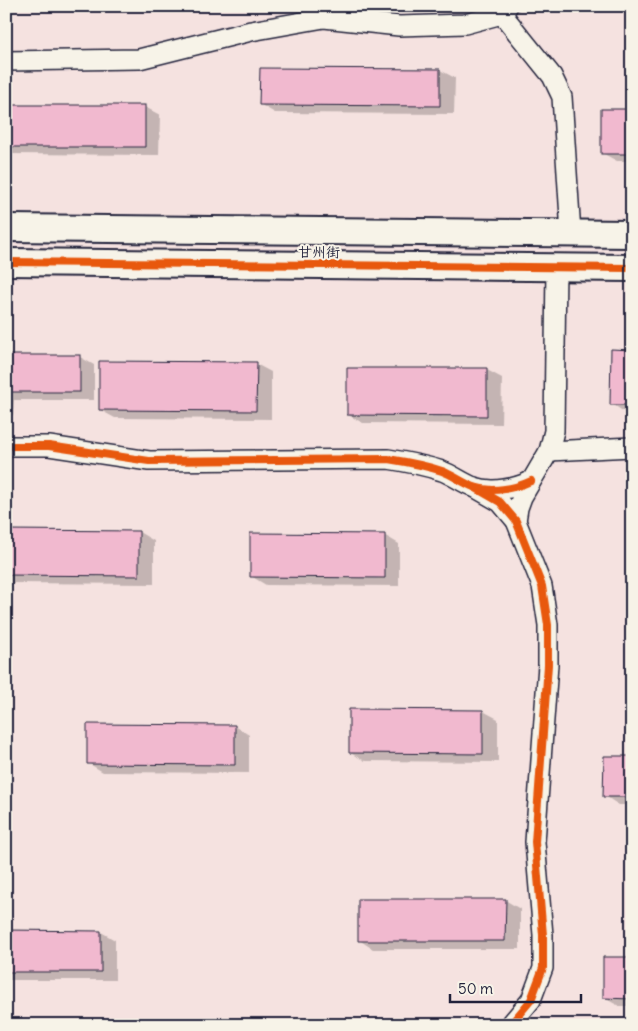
<svg xmlns="http://www.w3.org/2000/svg" width="638" height="1031" viewBox="0 0 638 1031" font-family="Delius,'LXGW WenKai TC',sans-serif">
<rect width="100%" height="100%" fill="#f5e2e0"/>
<filter id="ink" filterUnits="userSpaceOnUse"><feTurbulence type="fractalNoise" baseFrequency=".02" numOctaves="2"/><feDisplacementMap in="SourceGraphic" scale="10" xChannelSelector="R" yChannelSelector="G"/><feConvolveMatrix kernelMatrix="1 2 1 2 8 2 1 2 1" color-interpolation-filters="sRGB"/></filter>
<g filter="url(#ink)">
<g fill="#0003">
<path d="M440,70L455,78L454,114L275,113L261,105Z"/>
<path d="M6,106L145,107L160,115L159,155L6,154Z"/>
<path d="M632,110V161H617L602,153Z"/>
<path d="M632,351V413H626L612,404Z"/>
<path d="M6,356L80,357L94,365V400H14L13,415H6Z"/>
<path d="M256,364L271,372V419L115,418L100,410Z"/>
<path d="M487,370L502,378L501,424L363,423L348,415Z"/>
<path d="M6,532H139L154,541V584L10,583L6,581Z"/>
<path d="M384,535L399,544V586L266,585L251,576Z"/>
<path d="M351,710L483,711L498,719V762L365,761L350,753Z"/>
<path d="M235,726L249,735V773L103,772L88,763Z"/>
<path d="M632,757V805H619L605,796Z"/>
<path d="M505,900L520,909V949H373L359,940Z"/>
<path d="M6,932H101L115,940V980H6Z"/>
<path d="M632,958V1006H619L604,998Z"/>
</g>
<g fill="#f1b9cf" stroke="#22223b">
<path d="M260,68L440,69V106L259,105Z"/>
<rect x="6" y="105" width="139" height="42"/>
<rect x="601" y="109" width="31" height="45"/>
<path d="M611,349L632,350V405H610Z"/>
<rect x="6" y="355" width="74" height="37"/>
<path d="M99,361L257,362L256,411L99,410Z"/>
<path d="M347,368H487V416L347,415Z"/>
<path d="M6,530L139,531V576L6,575Z"/>
<path d="M250,533L385,534V578L250,577Z"/>
<path d="M349,709L483,710V754L349,753Z"/>
<path d="M87,724L235,725V765L87,764Z"/>
<path d="M604,756H632V797H603Z"/>
<path d="M358,899H506L505,941H358Z"/>
<path d="M6,930L101,931V972H6Z"/>
<path d="M603,957H632V999L603,998Z"/>
</g>
<g fill="none" stroke-linecap="round" stroke-linejoin="round">
<g stroke="#22223b" stroke-width="22">
<g id="street">
<path d="M502,14L552,76L562,97L571,233"/>
<path d="M6,61L139,59L251,31L324,18L399,26L465,24L502,14L508,6"/>
<path d="M6,446H49L149,461L388,459C407,462 424,465 442,471C453,475 463,483 474,487C492,493 514,489 531,481"/>
<path d="M549,451L632,447"/>
<path d="M474,487L500,502L516,521L542,586L548,625V665L535,842L543,935V968L531,1000L510,1025"/>
<path d="M516,521L518,508L522,497L549,451L554,431L556,267"/>
</g>
</g>
<g stroke="#22223b" stroke-width="30">
<g id="secondary">
<path d="M6,228L632,234"/>
<path d="M6,262L632,268"/>
</g>
</g>
<use href="#street" stroke="#f7f3e8" stroke-width="19"/>
<use href="#secondary" stroke="#f7f3e8" stroke-width="26"/>
<g stroke="#f7f3e8" stroke-width="11">
<g id="cycleway">
<path d="M6,262L632,268"/>
<path d="M6,446H49L149,461L388,459C407,462 424,465 442,471C453,475 463,483 474,487C492,493 514,489 531,481"/>
<path d="M474,487L500,502L516,521L542,586L548,625V665L535,842L543,935V968L531,1000L510,1025"/>
</g>
</g>
<use href="#cycleway" stroke="#e8590c" stroke-width="8"/>
</g>
</g>
<g text-anchor="middle" dominant-baseline="central" stroke-width="4" stroke-linejoin="round" paint-order="stroke">
<g font-size="14" fill="#22223b" stroke="#f7f3e8">
<text transform="translate(319 252) rotate(1)">甘州街</text>
</g>
</g>
<rect width="638" height="1031" fill="none" stroke="#f7f3e8" stroke-width="25"/>
<rect x="12" y="12" width="613" height="1006" fill="none" stroke="#22223b" stroke-width="2" filter="url(#ink)"/>
<path d="M450 994v8h131v-8" fill="none" stroke="#22223b" stroke-width="2.5"/>
<text x="458" y="994" font-size="15" fill="#22223b" stroke="#f7f3e8" stroke-width="4" paint-order="stroke">50 m</text>
</svg>
